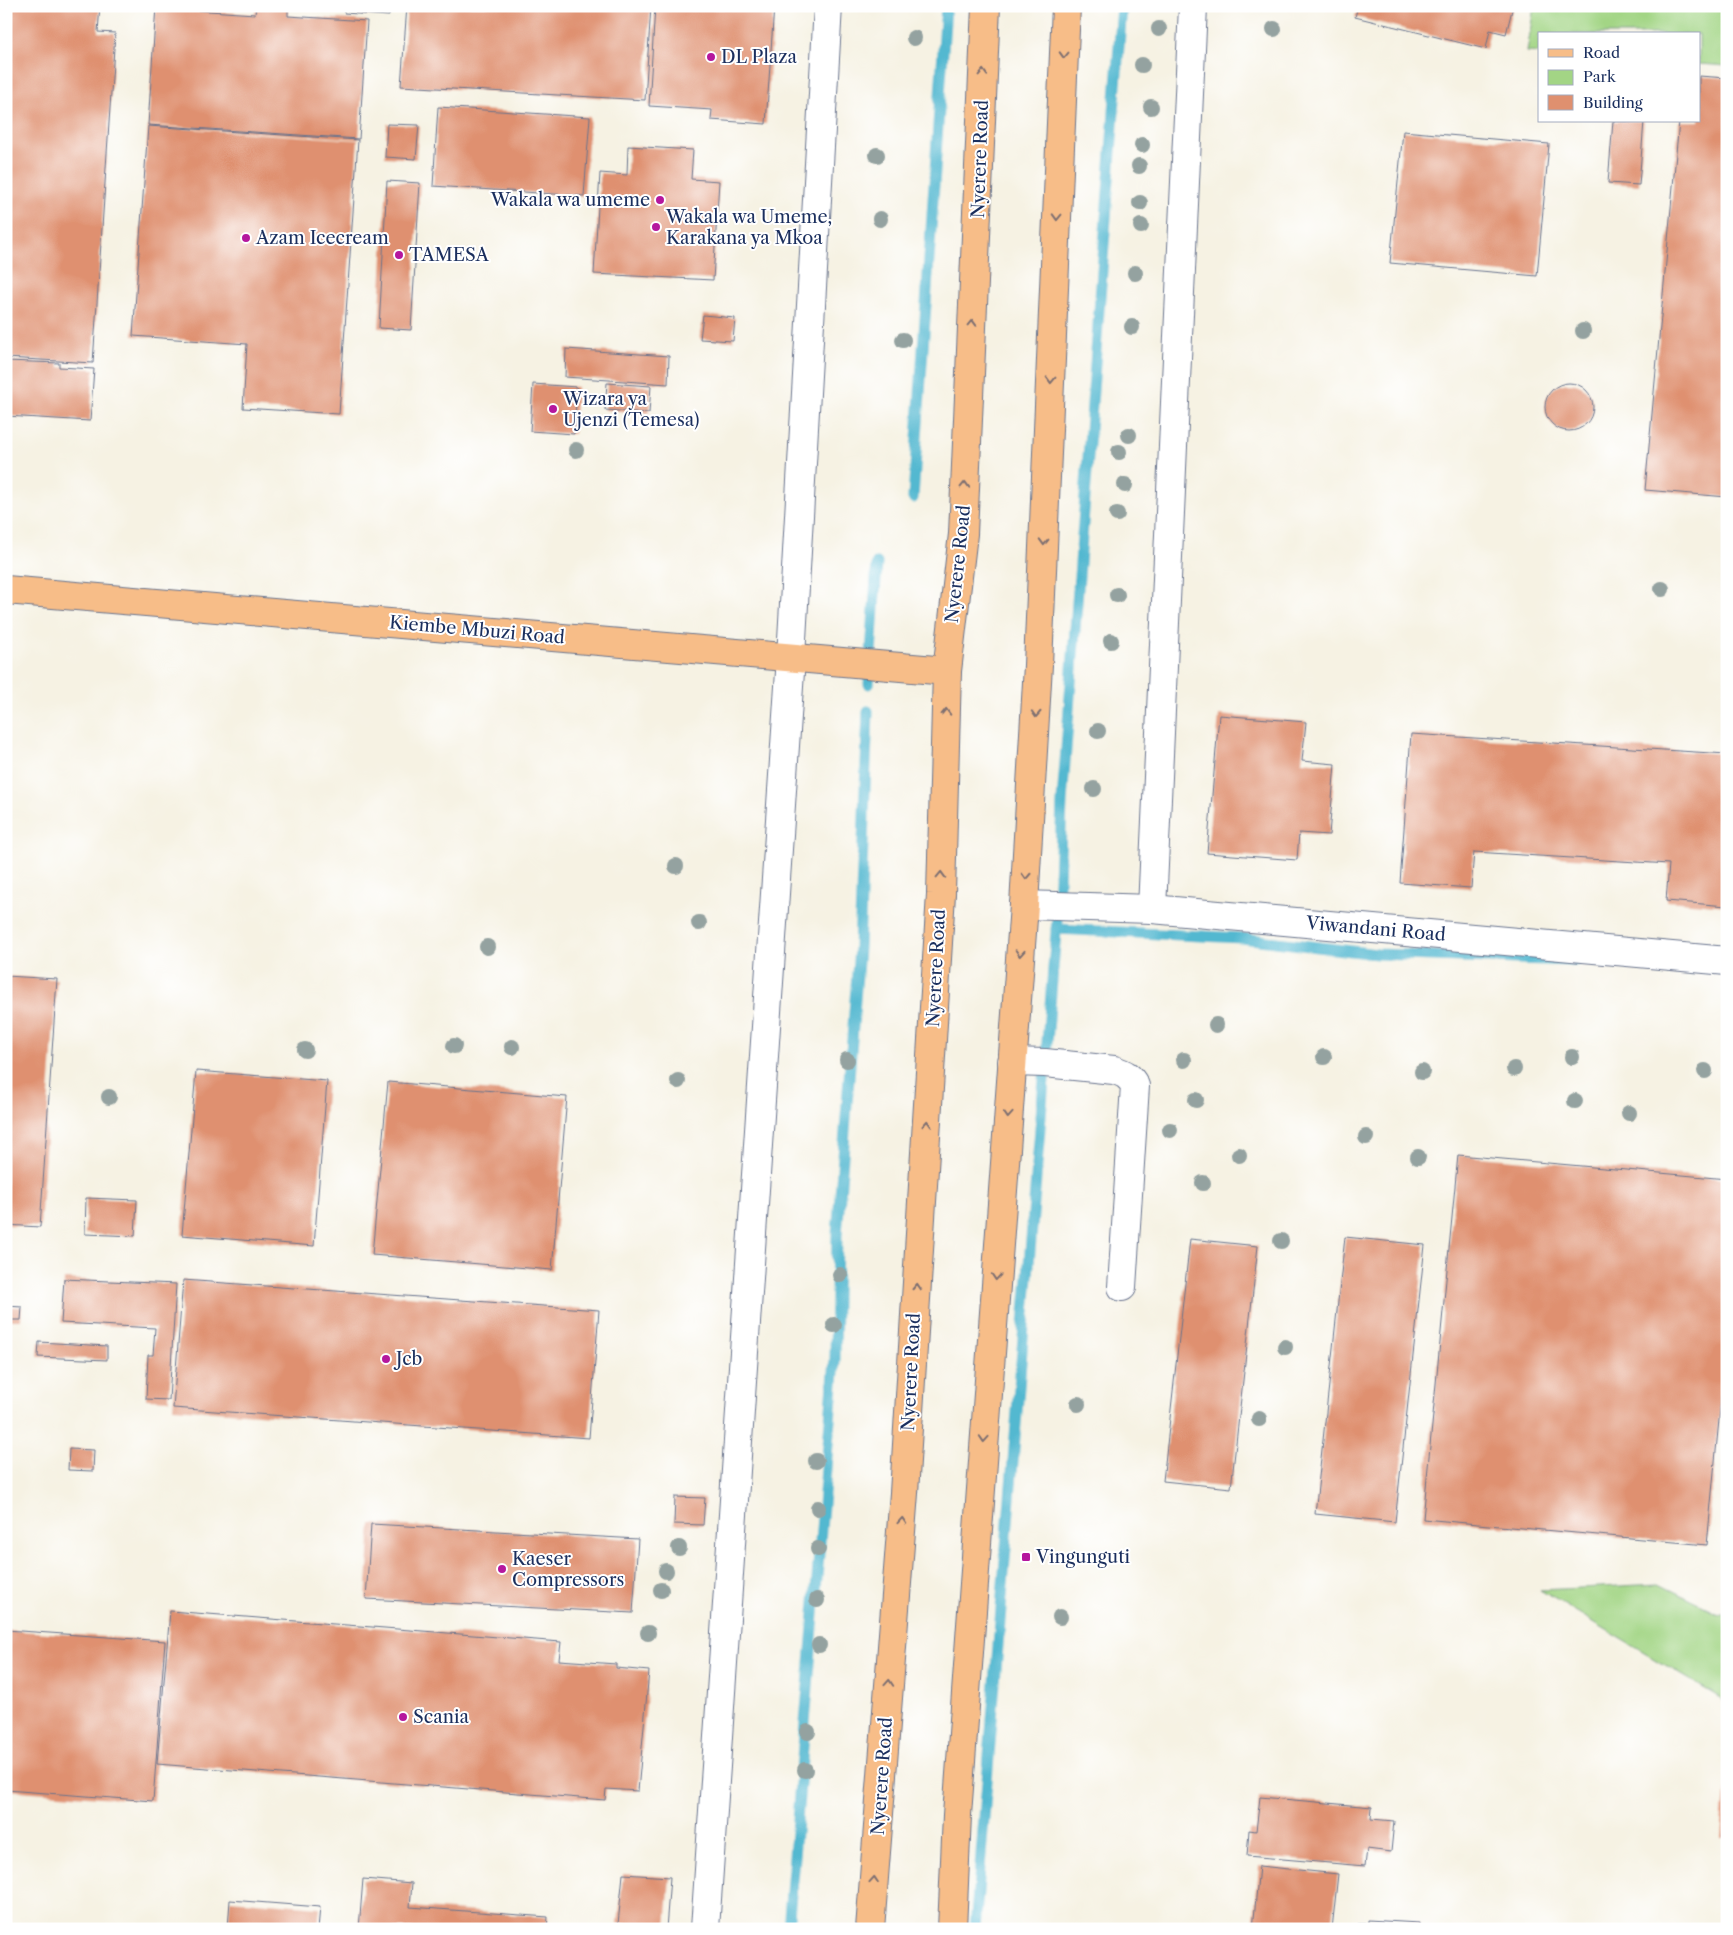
<svg xmlns="http://www.w3.org/2000/svg" width="1733" height="1935" viewBox="0 0 1733 1935" font-family="'Libre Caslon Text',serif">
<rect width="100%" height="100%" fill="#fff"/>
<filter id="ink" filterUnits="userSpaceOnUse"><feTurbulence type="fractalNoise" baseFrequency=".02" numOctaves="2"/><feDisplacementMap in="SourceGraphic" scale="10" xChannelSelector="R" yChannelSelector="G"/><feConvolveMatrix kernelMatrix="1 2 1 2 8 2 1 2 1" color-interpolation-filters="sRGB"/></filter>
<filter id="wash" filterUnits="userSpaceOnUse"><feTurbulence type="fractalNoise" baseFrequency=".0096" numOctaves="4" result="noise"/><feDisplacementMap in="SourceGraphic" scale="20" xChannelSelector="R" yChannelSelector="G"/><feGaussianBlur stdDeviation="1.12" result="paint"/><feColorMatrix in="noise" values="0 0 0 0 0 0 0 0 0 0 0 0 0 0 0 0 0 1.4 0 .05"/><feComposite in="paint" operator="in"/></filter>
<g filter="url(#wash)">
<rect width="100%" height="100%" fill="#f6f2e3"/>
<g fill="#a3d585" stroke="#5f8272">
<path d="M1534,6H1727V66L1699,64V34H1539V53L1527,52Z"/>
<path d="M1659,1584L1720,1614H1727V1702L1540,1590Z"/>
</g>
<g fill="none" stroke-linecap="round" stroke-linejoin="round">
<g stroke="#52b8d0" stroke-width="11">
<path d="M913,498L946,6"/>
<path d="M869,684L877,563"/>
<path d="M1056,929L1242,938L1377,954L1575,961"/>
<path d="M788,1929L835,1360L837,1235L859,948L868,711"/>
<path d="M975,1929L1058,907L1062,802L1122,6"/>
</g>
</g>
<g id="blocks">
<g fill="#df906f">
<path d="M6,6H100L98,32L115,33L93,363L6,358Z"/>
<path d="M156,6H193V10L255,14L256,6H288V16L367,21L359,139L148,125Z"/>
<path d="M344,6H390L389,16L344,13Z"/>
<path d="M407,6H651L645,100L401,86Z"/>
<path d="M655,6L726,9L727,6H774L766,124L711,120L712,110L649,106Z"/>
<path d="M1358,6H1513L1506,34L1490,30L1486,49L1355,17Z"/>
<path d="M1699,76L1727,78V497L1645,490L1679,121H1699Z"/>
<path d="M438,107L590,117L584,196L433,186Z"/>
<path d="M1613,121H1644L1639,185L1608,183Z"/>
<path d="M387,124L419,125L416,159L385,157Z"/>
<path d="M148,126L358,140L339,414L243,408L247,344L133,336Z"/>
<path d="M1403,131L1549,144L1537,276L1390,263Z"/>
<path d="M628,146L693,150L691,179L719,181L713,280L594,274L600,173L627,175Z"/>
<path d="M387,181L420,183L411,330L379,328Z"/>
<path d="M703,315L735,318L733,341L700,339Z"/>
<path d="M566,349L669,356L668,384L565,377Z"/>
<path d="M6,361L59,363V367L94,369L90,421L6,416Z"/>
<circle cx="1569" cy="407" r="24"/>
<path d="M607,383L651,386L649,413L605,410Z"/>
<path d="M533,384L577,387L574,434L530,431Z"/>
<path d="M1219,715L1306,722L1302,761L1335,764L1329,835L1299,833L1297,860L1207,853Z"/>
<path d="M1411,734L1727,754V906L1666,901L1669,864L1474,852L1471,888L1400,883Z"/>
<path d="M6,976L57,979L40,1227L6,1225Z"/>
<path d="M196,1071L327,1081L314,1246L182,1235Z"/>
<path d="M388,1082L567,1097L552,1270L372,1255Z"/>
<path d="M1458,1155L1727,1179V1336L1707,1545L1423,1519Z"/>
<path d="M86,1198L137,1200L135,1236L85,1234Z"/>
<path d="M1345,1237L1425,1245L1395,1522L1315,1514Z"/>
<path d="M1190,1239L1258,1246L1231,1488L1163,1481Z"/>
<path d="M64,1279L176,1284L169,1400L146,1399L148,1355H153L155,1328L61,1323Z"/>
<path d="M183,1280L599,1310L589,1438L173,1408Z"/>
<path d="M6,1306L22,1307L21,1320H6Z"/>
<path d="M39,1342L107,1346V1360L38,1357Z"/>
<path d="M69,1449L94,1450L93,1471L68,1470Z"/>
<path d="M675,1497L705,1498L703,1525L674,1524Z"/>
<path d="M371,1524L638,1539L633,1613L366,1599Z"/>
<path d="M170,1611L561,1642L559,1660L616,1664V1668L649,1671L638,1791L606,1789L605,1800L157,1764Z"/>
<path d="M6,1630L165,1641L153,1801L6,1790Z"/>
<path d="M1725,1789H1727V1837H1721Z"/>
<path d="M1260,1797L1372,1807L1371,1819L1394,1821L1391,1852L1367,1849L1365,1866L1247,1856L1249,1830L1256,1831Z"/>
<path d="M1259,1866L1338,1874L1332,1929H1253Z"/>
<path d="M623,1874L670,1877L666,1929H626L627,1924H618Z"/>
<path d="M363,1879L412,1883L410,1907L548,1917L547,1929H359Z"/>
<path d="M230,1900L320,1907L318,1929H228Z"/>
<path d="M1368,1920L1419,1923V1929H1358V1924H1368Z"/>
</g>
</g>
</g>
<g filter="url(#ink)">
<use href="#blocks" fill-opacity="0" stroke="#68738d" stroke-width="1"/>
<g fill="none" stroke-linecap="round" stroke-linejoin="round">
<g stroke="#68738d" stroke-width="30">
<g id="minor">
<path d="M1024,905L1152,909L1727,961"/>
<path d="M1152,909L1193,6"/>
<path d="M1012,1062L1045,1063L1114,1070C1124,1073 1130,1076 1135,1086L1122,1287"/>
<path d="M705,1929L791,657L828,6"/>
</g>
</g>
<g stroke="#68738d" stroke-width="30">
<path id="major" d="M6,590L947,671"/>
</g>
<g stroke="#68738d" stroke-width="30">
<g id="highway">
<path d="M870,1929L904,1493L941,894L947,671L963,534L986,6"/>
<path d="M952,1929L957,1815L1024,905L1038,665L1066,6"/>
</g>
</g>
<use href="#minor" stroke="#fff" stroke-width="28"/>
<use href="#major" stroke="#f7bd88" stroke-width="28"/>
<use href="#highway" stroke="#f7bd88" stroke-width="28"/>
</g>
<g fill="#94a2a0">
<circle cx="1159" cy="29" r="8"/>
<circle cx="1274" cy="29" r="8"/>
<circle cx="914" cy="38" r="8"/>
<circle cx="1142" cy="65" r="8"/>
<circle cx="1151" cy="107" r="8"/>
<circle cx="1142" cy="145" r="8"/>
<circle cx="877" cy="155" r="8"/>
<circle cx="1139" cy="166" r="8"/>
<circle cx="1140" cy="203" r="8"/>
<circle cx="880" cy="219" r="8"/>
<circle cx="1141" cy="226" r="8"/>
<circle cx="1135" cy="273" r="8"/>
<circle cx="1132" cy="327" r="8"/>
<circle cx="1583" cy="331" r="8"/>
<circle cx="903" cy="340" r="8"/>
<circle cx="1129" cy="435" r="8"/>
<circle cx="576" cy="450" r="8"/>
<circle cx="1119" cy="452" r="8"/>
<circle cx="1125" cy="485" r="8"/>
<circle cx="1117" cy="514" r="8"/>
<circle cx="1662" cy="589" r="8"/>
<circle cx="1117" cy="595" r="8"/>
<circle cx="1111" cy="641" r="8"/>
<circle cx="1098" cy="731" r="8"/>
<circle cx="1094" cy="789" r="8"/>
<circle cx="676" cy="866" r="8"/>
<circle cx="699" cy="923" r="8"/>
<circle cx="487" cy="947" r="8"/>
<circle cx="1216" cy="1025" r="8"/>
<circle cx="454" cy="1046" r="8"/>
<circle cx="512" cy="1047" r="8"/>
<circle cx="305" cy="1050" r="8"/>
<circle cx="1324" cy="1057" r="8"/>
<circle cx="1572" cy="1057" r="8"/>
<circle cx="847" cy="1060" r="8"/>
<circle cx="1184" cy="1060" r="8"/>
<circle cx="1514" cy="1069" r="8"/>
<circle cx="1705" cy="1071" r="8"/>
<circle cx="1422" cy="1072" r="8"/>
<circle cx="678" cy="1081" r="8"/>
<circle cx="109" cy="1097" r="8"/>
<circle cx="1196" cy="1100" r="8"/>
<circle cx="1575" cy="1101" r="8"/>
<circle cx="1629" cy="1113" r="8"/>
<circle cx="1170" cy="1130" r="8"/>
<circle cx="1366" cy="1137" r="8"/>
<circle cx="1239" cy="1155" r="8"/>
<circle cx="1418" cy="1157" r="8"/>
<circle cx="1203" cy="1183" r="8"/>
<circle cx="1281" cy="1241" r="8"/>
<circle cx="840" cy="1275" r="8"/>
<circle cx="834" cy="1325" r="8"/>
<circle cx="1285" cy="1347" r="8"/>
<circle cx="1078" cy="1404" r="8"/>
<circle cx="1259" cy="1419" r="8"/>
<circle cx="816" cy="1461" r="8"/>
<circle cx="818" cy="1508" r="8"/>
<circle cx="679" cy="1548" r="8"/>
<circle cx="818" cy="1549" r="8"/>
<circle cx="666" cy="1571" r="8"/>
<circle cx="661" cy="1590" r="8"/>
<circle cx="817" cy="1600" r="8"/>
<circle cx="1060" cy="1617" r="8"/>
<circle cx="648" cy="1633" r="8"/>
<circle cx="819" cy="1645" r="8"/>
<circle cx="808" cy="1732" r="8"/>
<circle cx="805" cy="1770" r="8"/>
</g>
<defs><path id="oneway-chevron" d="M-2-3.5L2.5 0L-2 3.5" fill="none" stroke-width="1.6" stroke-linecap="round" stroke-linejoin="round" transform="scale(1.25)"/></defs>
<g stroke="#7e6f71">
<use href="#oneway-chevron" transform="translate(1064 55) rotate(92)"/>
<use href="#oneway-chevron" transform="translate(983 73) rotate(-88)"/>
<use href="#oneway-chevron" transform="translate(1057 217) rotate(92)"/>
<use href="#oneway-chevron" transform="translate(972 323) rotate(-88)"/>
<use href="#oneway-chevron" transform="translate(1051 380) rotate(92)"/>
<use href="#oneway-chevron" transform="translate(965 485) rotate(-88)"/>
<use href="#oneway-chevron" transform="translate(1044 542) rotate(92)"/>
<use href="#oneway-chevron" transform="translate(946 712) rotate(-88)"/>
<use href="#oneway-chevron" transform="translate(1036 714) rotate(93)"/>
<use href="#oneway-chevron" transform="translate(941 875) rotate(-88)"/>
<use href="#oneway-chevron" transform="translate(1026 876) rotate(93)"/>
<use href="#oneway-chevron" transform="translate(1020 953) rotate(94)"/>
<use href="#oneway-chevron" transform="translate(1008 1115) rotate(94)"/>
<use href="#oneway-chevron" transform="translate(927 1124) rotate(-87)"/>
<use href="#oneway-chevron" transform="translate(996 1277) rotate(94)"/>
<use href="#oneway-chevron" transform="translate(917 1287) rotate(-87)"/>
<use href="#oneway-chevron" transform="translate(984 1439) rotate(94)"/>
<use href="#oneway-chevron" transform="translate(902 1521) rotate(-86)"/>
<use href="#oneway-chevron" transform="translate(889 1683) rotate(-86)"/>
<use href="#oneway-chevron" transform="translate(874 1880) rotate(-86)"/>
</g>
</g>
<g fill="#b5179e" stroke="#fff" stroke-width="2">
<circle cx="711" cy="57" r="5"/>
<circle cx="660" cy="200" r="5"/>
<circle cx="656" cy="227" r="5"/>
<circle cx="246" cy="238" r="5"/>
<circle cx="399" cy="255" r="5"/>
<circle cx="553" cy="409" r="5"/>
<circle cx="386" cy="1359" r="5"/>
<rect x="1021" y="1552" width="10" height="10" rx="2.5"/>
<circle cx="502" cy="1569" r="5"/>
<circle cx="403" cy="1717" r="5"/>
</g>
<g text-anchor="middle" dominant-baseline="central" stroke-width="4" stroke-linejoin="round" paint-order="stroke">
<g font-size="18" fill="#1b2f5e" stroke="#fff" text-anchor="start">
<text x="721" y="57">DL Plaza</text>
<text x="650" y="200" text-anchor="end">Wakala wa umeme</text>
<text x="666" y="217">Wakala wa Umeme,<tspan x="666" dy="21">Karakana ya Mkoa</tspan></text>
<text x="256" y="238">Azam Icecream</text>
<text x="409" y="255">TAMESA</text>
<text x="563" y="399">Wizara ya<tspan x="563" dy="21">Ujenzi (Temesa)</tspan></text>
<text x="396" y="1359">Jcb</text>
<text x="1036" y="1557">Vingunguti</text>
<text x="512" y="1559">Kaeser<tspan x="512" dy="21">Compressors</tspan></text>
<text x="413" y="1717">Scania</text>
</g>
<g font-size="18" fill="#1b2f5e" stroke="#fff">
<text transform="translate(980 159) rotate(-88)">Nyerere Road</text>
<text transform="translate(958 564) rotate(-84)">Nyerere Road</text>
<text transform="translate(477 630) rotate(5)">Kiembe Mbuzi Road</text>
<text transform="translate(1376 929) rotate(5)">Viwandani Road</text>
<text transform="translate(936 968) rotate(-87)">Nyerere Road</text>
<text transform="translate(911 1372) rotate(-87)">Nyerere Road</text>
<text transform="translate(882 1776) rotate(-86)">Nyerere Road</text>
</g>
</g>
<rect width="1733" height="1935" fill="none" stroke="#fff" stroke-width="25"/>
<rect x="1538" y="32" width="162" height="90" fill="#ffffff" stroke="#a4acbf"/>
<rect x="1548" y="49" width="25" height="8" fill="#f7bd88" stroke="#a4acbf"/>
<text x="1583" y="58" font-size="15" fill="#1b2f5e">Road</text>
<rect x="1548" y="70" width="25" height="15" fill="#a3d585" stroke="#a4acbf"/>
<text x="1583" y="82" font-size="15" fill="#1b2f5e">Park</text>
<rect x="1548" y="95" width="25" height="15" fill="#df906f" stroke="#a4acbf"/>
<text x="1583" y="108" font-size="15" fill="#1b2f5e">Building</text>
</svg>
